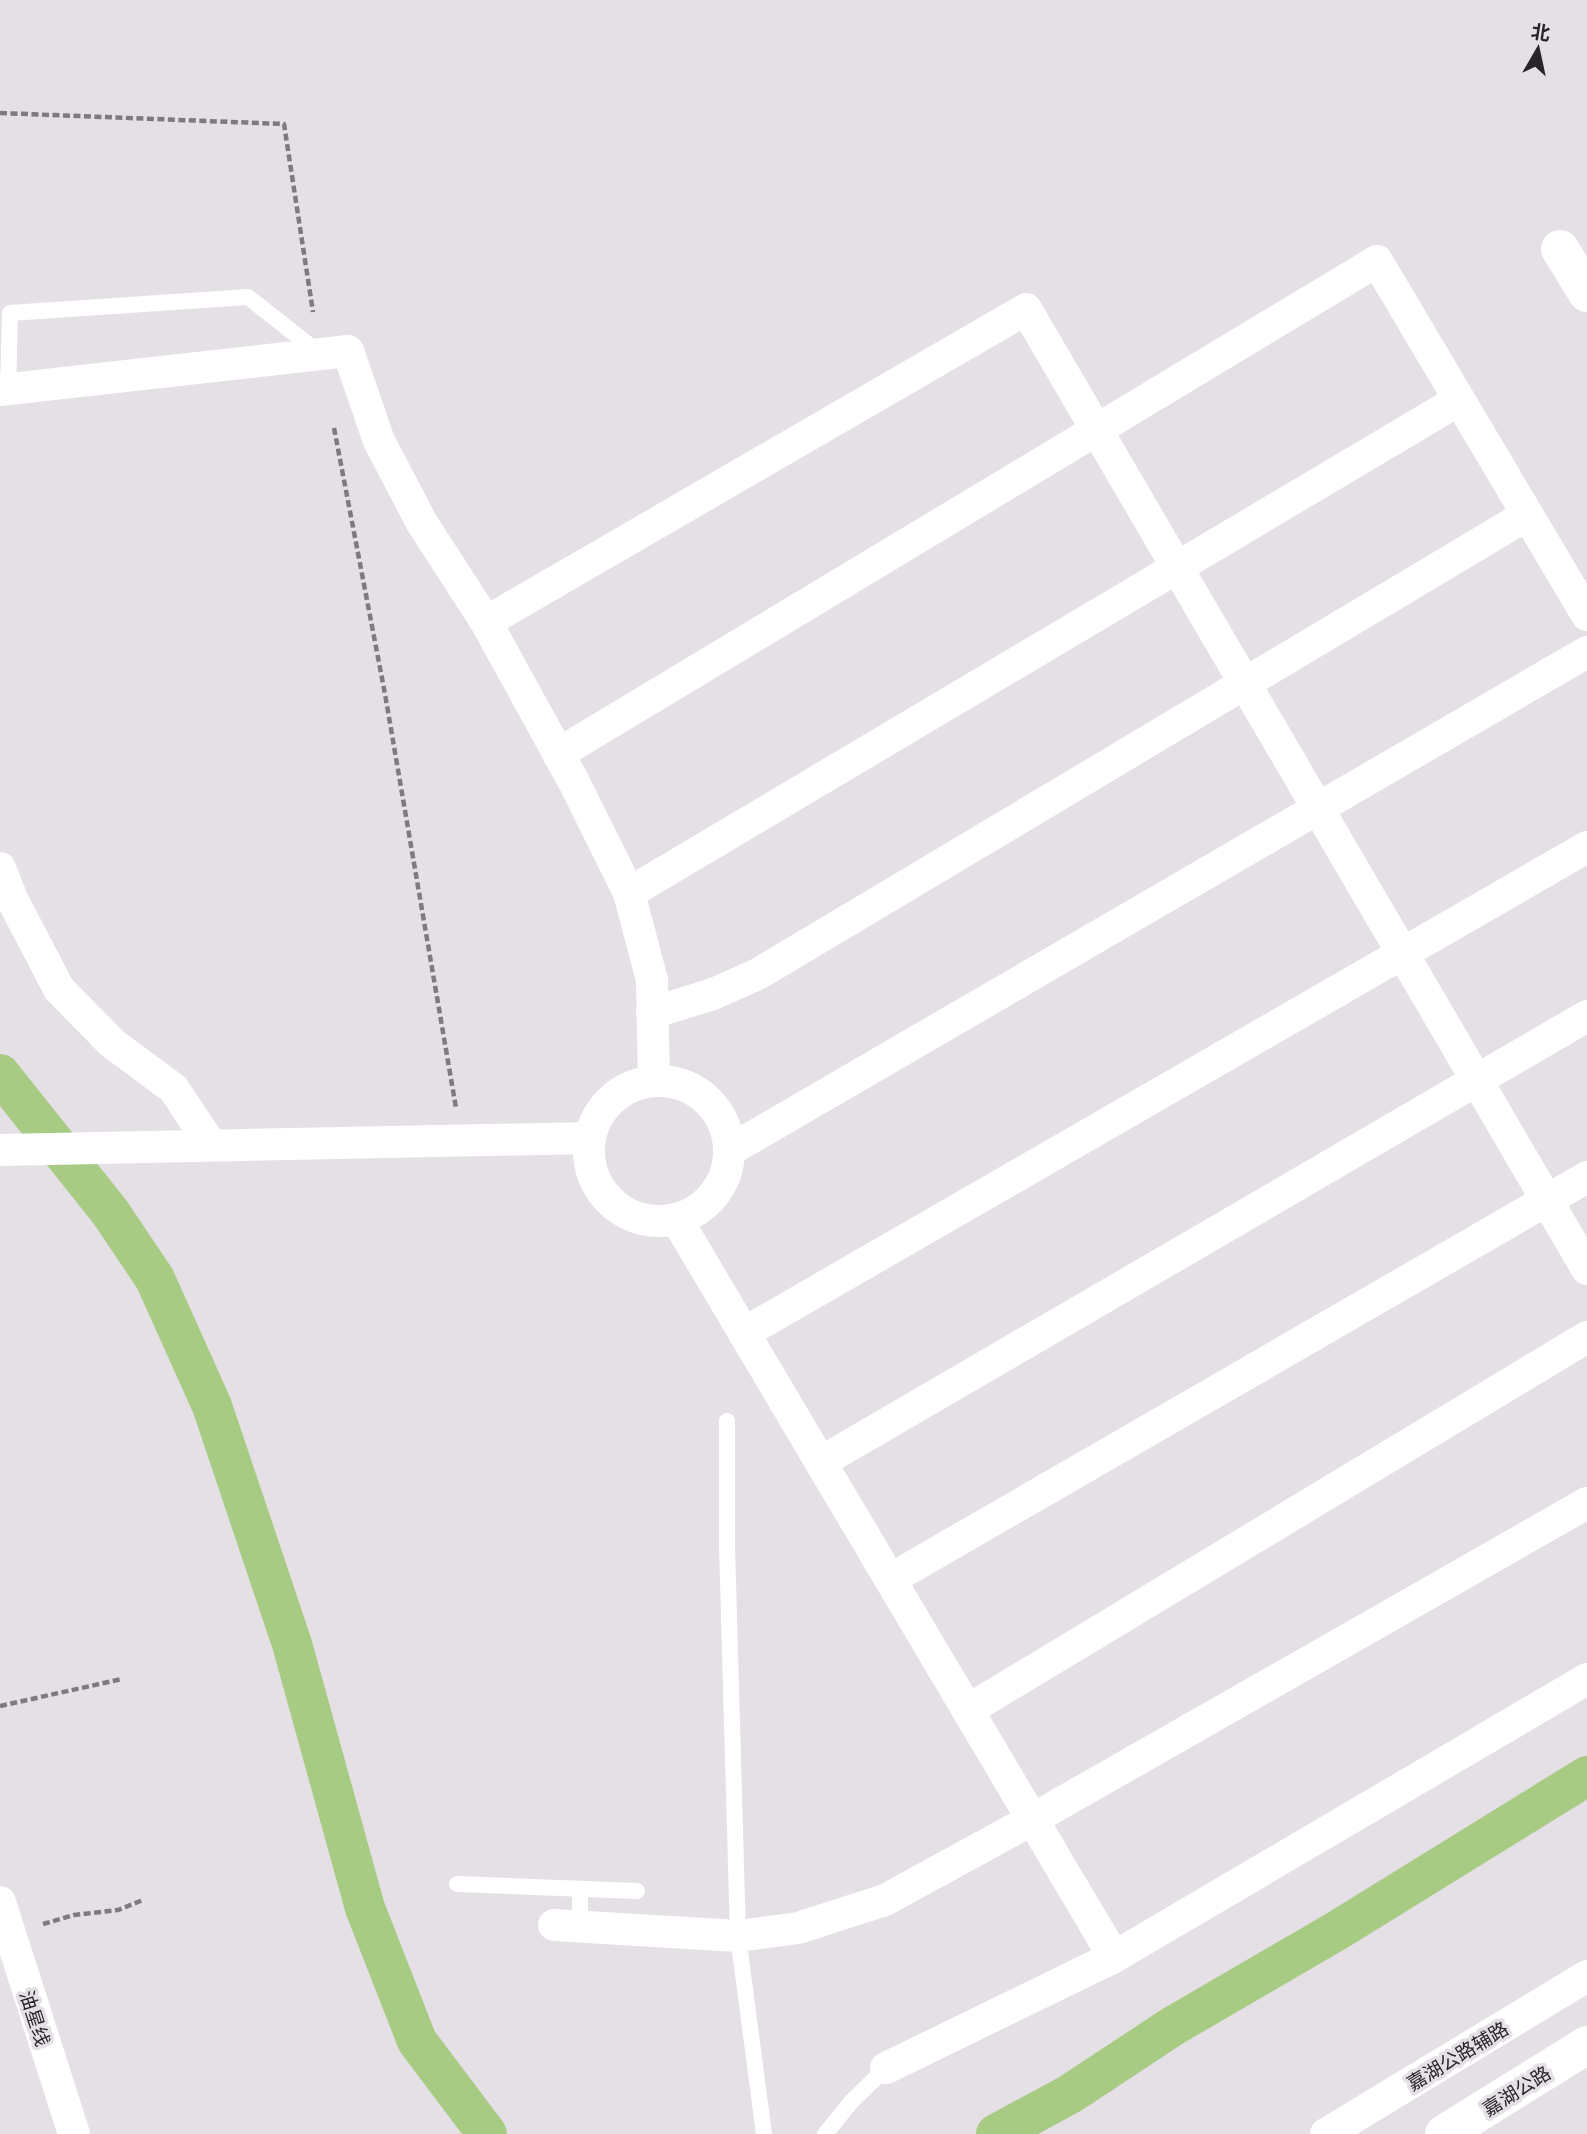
<svg xmlns="http://www.w3.org/2000/svg" width="1587" height="2134" viewBox="0 0 1587 2134" font-family="'Playfair Display','Noto Sans SC',serif">
<rect width="100%" height="100%" fill="#e5dfe6"/>
<g fill="none" stroke-linecap="round" stroke-linejoin="round">
<g stroke="#a7cb82" stroke-width="40">
<path d="M0,1074L110,1212L155,1279L212,1406L292,1644L365,1908L417,2041L487,2134"/>
<path d="M996,2134L1070,2094L1173,2026L1338,1930L1587,1776"/>
</g>
<g stroke="#7e7a7f" stroke-width="4.5" stroke-dasharray="7 3.5" stroke-linecap="butt">
<path d="M0,113L284,124L313,312"/>
<path d="M334,428L385,694L456,1108"/>
<path d="M0,1706L122,1679"/>
<path d="M43,1924L74,1915L118,1910L143,1900"/>
</g>
<g stroke="#fff" stroke-width="16">
<path d="M8,389L10,313L248,297L318,352"/>
<path d="M727,1421V1546L738,1936L764,2134"/>
<path d="M457,1884L637,1891"/>
<path d="M580,1926V1889"/>
<path d="M825,2134L852,2101L886,2068"/>
</g>
<g stroke="#fff" stroke-width="32">
<path d="M0,390L348,351L379,441L422,523L486,622L574,782L629,893L652,980L654,1080"/>
<path d="M486,622L1026,309L1587,1269"/>
<path d="M558,754L1377,261L1587,615"/>
<path d="M0,868L13,901L59,989L112,1043L174,1089L211,1145"/>
<path d="M629,893L1459,400"/>
<path d="M652,1013L713,994L758,974L1527,515"/>
<circle cx="659" cy="1151" r="70"/>
<path d="M0,1150L589,1138"/>
<path d="M730,1150L1587,652"/>
<path d="M677,1220L1114,1957"/>
<path d="M744,1333L1587,847"/>
<path d="M821,1462L1587,1016"/>
<path d="M891,1579L1587,1177"/>
<path d="M968,1710L1587,1337"/>
<path d="M0,1902L74,2134"/>
<path d="M554,1925L738,1936L798,1928L885,1900L1033,1819L1587,1503"/>
<path d="M886,2068L1114,1957L1587,1679"/>
<path d="M1326,2134L1587,1976"/>
</g>
<path stroke="#fff" stroke-width="38" d="M1560,249L1587,293"/>
<path stroke="#fff" stroke-width="38" d="M1444,2134L1587,2045"/>
</g>
<g text-anchor="middle" dominant-baseline="central" stroke-width="7" stroke-linejoin="round" paint-order="stroke">
<g font-size="19" fill="#272528" stroke="#e5dfe6">
<text transform="translate(36 2018) rotate(72)">油星线</text>
<text transform="translate(1457 2055) rotate(-31)">嘉湖公路辅路</text>
<text transform="translate(1516 2090) rotate(-32)">嘉湖公路</text>
</g>
</g>
<g transform="translate(1538 49) rotate(9)" stroke="#e5dfe6" stroke-width="5" paint-order="stroke">
<path d="M0-5L12 26L0 18L-12 26Z" fill="#272528"/>
<text y="-10" font-size="19" font-weight="bold" text-anchor="middle" fill="#272528">北</text>
</g>
</svg>
